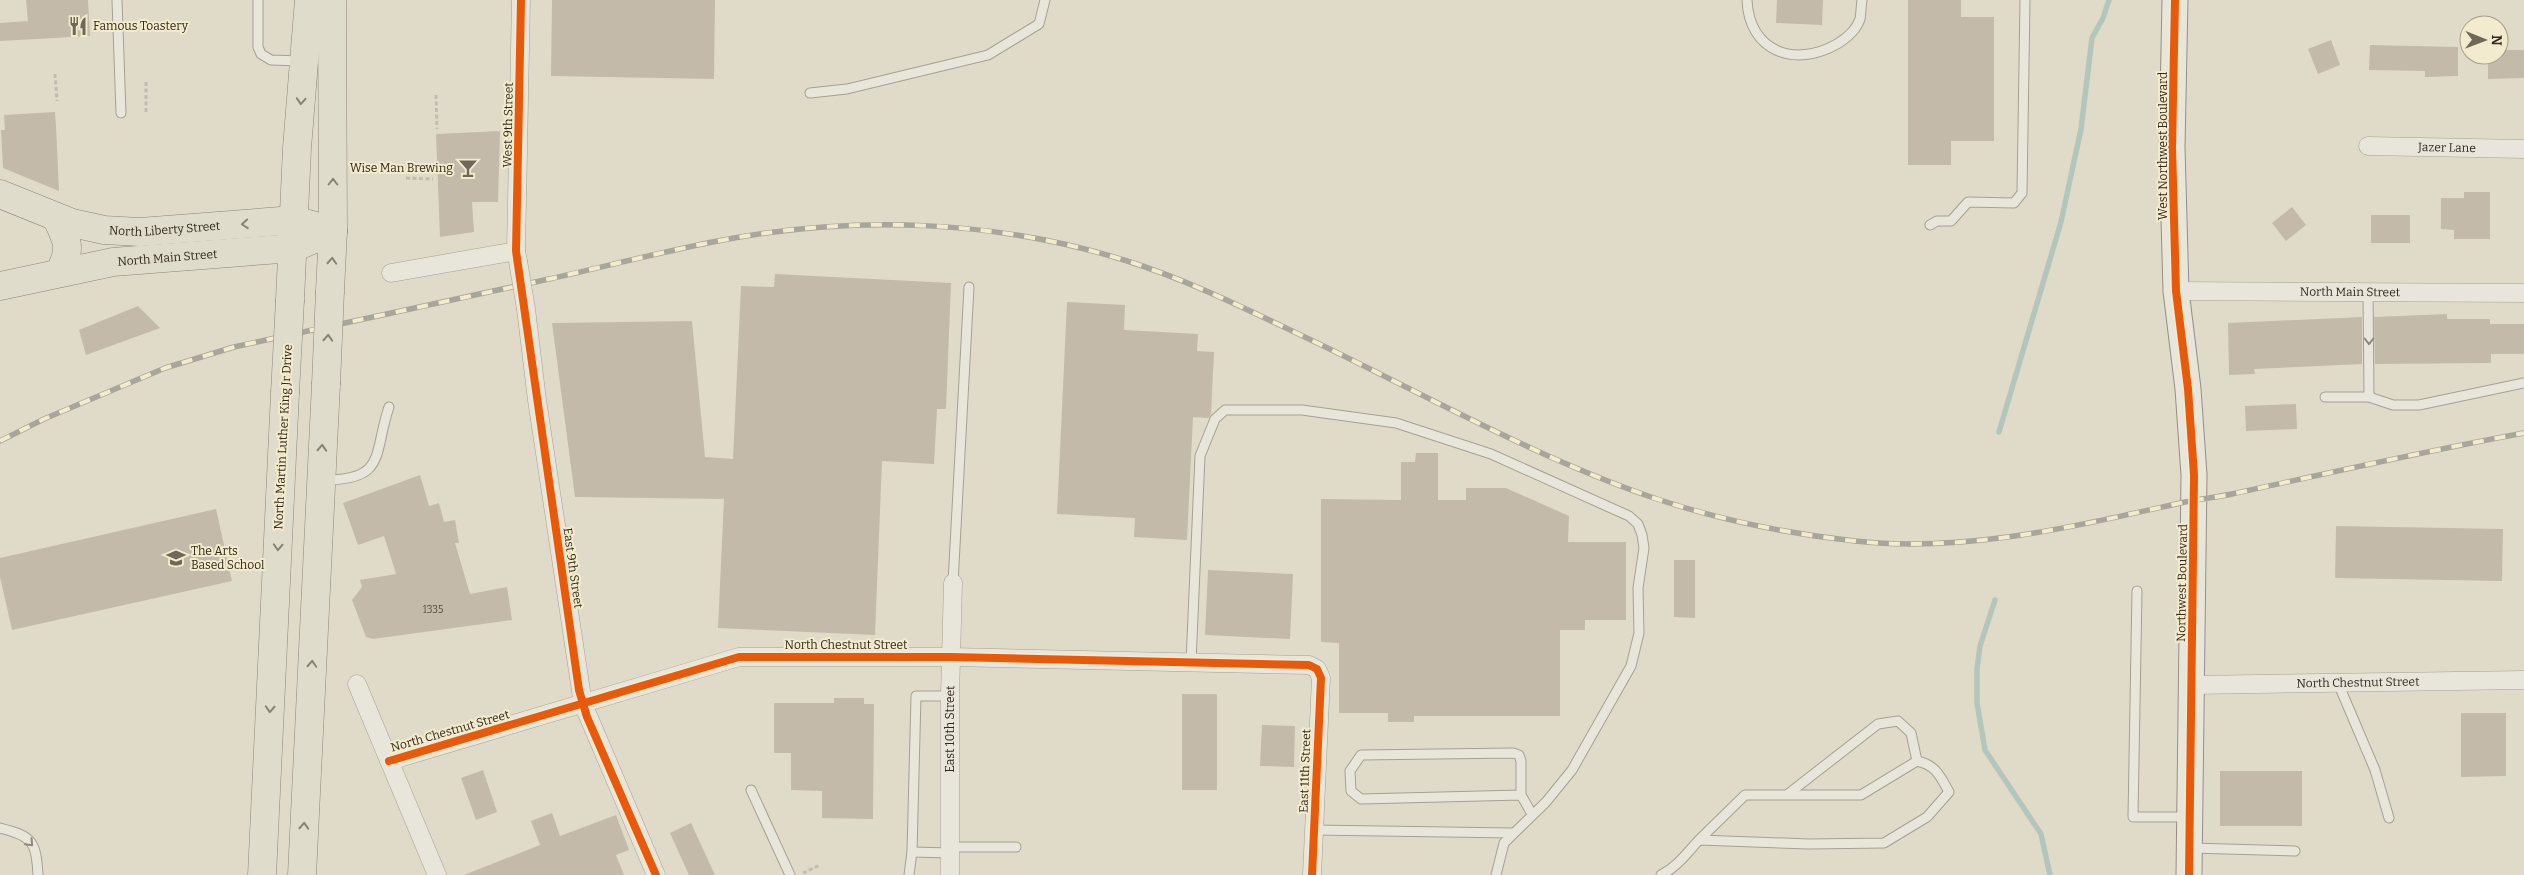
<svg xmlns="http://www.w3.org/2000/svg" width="2524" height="875" viewBox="0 0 2524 875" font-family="Bitter,serif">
<rect width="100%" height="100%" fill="#e0dbc8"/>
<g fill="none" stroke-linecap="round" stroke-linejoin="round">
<g stroke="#b4c6bc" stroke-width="5.5">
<path d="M1999,432L2061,222L2081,129L2092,38L2103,18L2109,0"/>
<path d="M1995,600L1980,646L1977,669V703L1985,750L2041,834L2050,875"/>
</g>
</g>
<g fill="#c4baa9">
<path d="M26,0H88L90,36L0,41V23L28,21Z"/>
<path d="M552,0H715L714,79L551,76Z"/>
<path d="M1777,0H1823L1822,25L1776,23Z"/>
<path d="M1908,0H1961V17H1994V141H1951V165H1908Z"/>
<path d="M2331,40L2340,65L2318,74L2308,49Z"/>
<path d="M2370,45L2458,47V76L2425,77V71L2369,70Z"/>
<path d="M2499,50H2524V78L2488,79V55H2499Z"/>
<path d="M55,112L56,126L59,191L3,168L1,130H5L4,115Z"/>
<path d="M500,131L498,202H472L474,232L440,237L436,134Z"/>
<path d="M2464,192H2490V239H2454V230L2441,229V198H2464Z"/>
<path d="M2292,207L2306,225L2286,241L2272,223Z"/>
<rect x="2371" y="215" width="39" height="28"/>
<path d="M775,274L951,283L946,409H937L934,464L882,461L875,635L718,628L724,499L575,497L552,323L692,321L705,457L733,459L741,286L774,287Z"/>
<path d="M1067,302L1125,305L1124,330L1198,334L1197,351L1214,352L1211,414L1209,418L1193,417L1187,540L1134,537L1135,518L1057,514Z"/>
<path d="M138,306L160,328L86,355L79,330Z"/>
<path d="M2447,314V319H2490V324H2524V354H2491V363L2375,364L2374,317Z"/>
<path d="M2362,317V364L2254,369L2255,374L2229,375L2228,323Z"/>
<path d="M2296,404L2297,429L2246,431L2245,406Z"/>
<path d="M1416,453H1438V500H1466V488H1506L1569,516L1568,542H1626V620H1585V630H1560V716H1414V722H1388V713H1339V643L1321,642V499L1401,500V462H1415Z"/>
<path d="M420,475L429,506L439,503L444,522L455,520L459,543H455L470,594L507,587L512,620L373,639L366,637L352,600L362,587L360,580L396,574L384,536L358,545L343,503Z"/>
<path d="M216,509L232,581L12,630L0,577V558Z"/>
<path d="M2336,526L2503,529L2502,581L2335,578Z"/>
<path d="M1674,560H1695V618L1674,617Z"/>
<path d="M1208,570L1293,574L1290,639L1205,635Z"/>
<rect x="1182" y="694" width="35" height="96"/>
<path d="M834,698H864V704H874L873,819L822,818V791L791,790V753H774V703H834Z"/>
<path d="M2461,713H2506V776L2461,777Z"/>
<path d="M1262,725L1295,726L1294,767L1260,766Z"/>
<path d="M483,770L497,812L476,820L461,778Z"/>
<rect x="2220" y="771" width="82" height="55"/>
<path d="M552,813L560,836L616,815L629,850L616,855L624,875H464L540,845L531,821Z"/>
<path d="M691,823L715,875H689L670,833Z"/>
</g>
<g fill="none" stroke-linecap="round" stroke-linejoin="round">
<g stroke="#a5a092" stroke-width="11">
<g id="lane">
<path d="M117,0L121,113"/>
<path d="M258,0V47L261,54L271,60L301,61"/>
<path d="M1747,0C1749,52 1795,68 1837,44C1847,38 1856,31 1860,19C1861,14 1861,6 1862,0"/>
<path d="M810,93L847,89L988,55L1039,24L1045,0"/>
<path d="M1930,225L1937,221H1951L1968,202L2014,203L2022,193L2025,0"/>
<path d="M2368,292L2369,397"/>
<path d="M2325,397H2369L2393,405H2419L2524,383"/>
<path d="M324,480C387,480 373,454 389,407"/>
<path d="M953,583L969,287"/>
<path d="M2137,591L2133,817H2187"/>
<path d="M1191,662L1200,456L1215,419L1225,410H1302L1396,423L1491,454L1629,516L1638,524L1642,535L1644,548L1638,588L1639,633L1631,666L1572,770L1546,802L1504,843L1496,875"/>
<path d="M2338,683L2375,770L2389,818"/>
<path d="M751,790L790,875"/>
<path d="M1788,794L1878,724L1898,721L1911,733L1917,761"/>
<path d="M1521,795L1361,799L1351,791L1350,771L1361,755L1513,753L1519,755L1521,761V795L1532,814"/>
<path d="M0,828C33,836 36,842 38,875"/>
<path d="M1314,830L1512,833"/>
<path d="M950,847H1016"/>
<path d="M2190,848L2295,851"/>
<path d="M912,852L950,853"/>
<path d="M909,875L912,852L916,696H950"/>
<path d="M1661,875C1677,867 1687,853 1699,840L1745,795H1861L1917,761C1936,765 1940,776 1949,792L1927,817L1884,843L1809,844L1699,840"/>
</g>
</g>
<g stroke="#a5a092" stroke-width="19">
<g id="street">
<path id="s1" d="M2368,146L2524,149"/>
<path d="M518,261L516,251L521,0"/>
<path d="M391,273L516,251"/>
<path id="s2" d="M2176,291L2524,293"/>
<path d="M526,309L537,400L583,704L656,875"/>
<path d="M357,684L437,875"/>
<path id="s3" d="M2193,685L2524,680"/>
<path d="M389,761L739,657H951L1309,665L1317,669L1321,678L1312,875"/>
<path id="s4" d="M950,875V696L953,583"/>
</g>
</g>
<g stroke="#958f82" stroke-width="27">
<path id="secondary" d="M2175,0L2172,147L2176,291L2188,389L2194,475L2189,875"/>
</g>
<g stroke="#8a8579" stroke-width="29">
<g id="primary">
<path id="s5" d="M0,194L72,223L104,230L140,232L294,220L333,231"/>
<path d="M56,217C68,241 72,249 59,273"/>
<path id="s6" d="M0,286L113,262L293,248L333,231"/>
<path d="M330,291L333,231L332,0"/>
<path d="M290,300L297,148L309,0"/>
<path d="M262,875L285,393"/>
<path d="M302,875L326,384"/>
</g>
</g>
<g stroke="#c1bcb1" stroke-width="3" stroke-dasharray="4 2.5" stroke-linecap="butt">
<path d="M55,74L57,101"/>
<path d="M146,82V112"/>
<path d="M436,95L437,129"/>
<path d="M406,178L433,179"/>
<path d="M803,873L820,865"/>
</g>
<use href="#lane" stroke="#e8e6da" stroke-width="9"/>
<use href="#street" stroke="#e8e6da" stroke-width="18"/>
<use href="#secondary" stroke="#e8e6da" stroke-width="25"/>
<use href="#primary" stroke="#e0dccb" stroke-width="28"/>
<g stroke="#a8a59a" stroke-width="5.5">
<path id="rail" d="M0,441L44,419L165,368L234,347C339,324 444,302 549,279C607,266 665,251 723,240C856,215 995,220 1124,260C1189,280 1250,311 1311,340C1424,394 1538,459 1657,499C1720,520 1790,534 1855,541C1968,553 2076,526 2185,502C2201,499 2217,497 2232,494C2329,473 2426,451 2524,433"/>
</g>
<use href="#rail" stroke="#f3ebcd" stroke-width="4" stroke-dasharray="11" stroke-linecap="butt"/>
<g stroke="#a5a092" stroke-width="19" stroke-linecap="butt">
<path id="street-bridge" d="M518,261L526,309"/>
</g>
<g stroke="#8a8579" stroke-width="29" stroke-linecap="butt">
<g id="primary-bridge">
<path d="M326,384L330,291"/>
<path d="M285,393L290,300"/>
</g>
</g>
<use href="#street-bridge" stroke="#e8e6da" stroke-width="18"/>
<use href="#primary-bridge" stroke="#e0dccb" stroke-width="28"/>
<g stroke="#f3ebcd" stroke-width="11">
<g id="cycleway">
<path d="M521,0L516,251L579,690L587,717L656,875"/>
<path d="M2175,0L2172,147L2176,291L2188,389L2194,475L2189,875"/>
<path d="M389,761L739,657H951L1309,665L1317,669L1321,678L1312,875"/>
</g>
</g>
<use href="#cycleway" stroke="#e8590c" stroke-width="8"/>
</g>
<defs><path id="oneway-chevron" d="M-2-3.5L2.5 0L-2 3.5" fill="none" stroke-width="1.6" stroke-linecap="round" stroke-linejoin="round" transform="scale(1.25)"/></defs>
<g stroke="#898274">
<use href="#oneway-chevron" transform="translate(301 101) rotate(94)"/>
<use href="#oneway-chevron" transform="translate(333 182) rotate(-90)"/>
<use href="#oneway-chevron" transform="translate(245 224) rotate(176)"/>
<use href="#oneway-chevron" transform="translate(332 261) rotate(-87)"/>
<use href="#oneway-chevron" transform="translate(328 338) rotate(-87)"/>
<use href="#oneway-chevron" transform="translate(322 448) rotate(-87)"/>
<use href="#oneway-chevron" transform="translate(278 547) rotate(93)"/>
<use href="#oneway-chevron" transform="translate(312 664) rotate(-87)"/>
<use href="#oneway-chevron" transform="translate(270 709) rotate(93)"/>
<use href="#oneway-chevron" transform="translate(304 826) rotate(-87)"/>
</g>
<g stroke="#8d887b">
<use href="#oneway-chevron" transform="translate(2369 341) rotate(90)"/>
<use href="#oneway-chevron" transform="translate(30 843) rotate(47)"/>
</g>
<defs>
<g id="restaurant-bare" transform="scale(1.5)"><path d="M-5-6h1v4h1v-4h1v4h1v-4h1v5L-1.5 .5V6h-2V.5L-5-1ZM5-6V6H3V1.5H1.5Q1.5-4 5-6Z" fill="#6f6758" stroke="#f3ebcd" stroke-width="2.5" paint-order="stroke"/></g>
<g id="bar-bare" transform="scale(1.5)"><path d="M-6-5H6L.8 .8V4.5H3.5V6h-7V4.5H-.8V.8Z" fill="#6f6758" stroke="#f3ebcd" stroke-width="2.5" paint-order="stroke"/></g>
<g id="school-bare" transform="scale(1.5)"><path d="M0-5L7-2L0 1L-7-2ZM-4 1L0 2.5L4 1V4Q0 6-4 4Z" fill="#6f6758" stroke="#f3ebcd" stroke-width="2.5" paint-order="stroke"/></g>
</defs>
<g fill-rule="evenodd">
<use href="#restaurant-bare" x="78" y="26"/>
<use href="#bar-bare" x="468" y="168"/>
<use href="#school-bare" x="176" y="558"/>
</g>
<g text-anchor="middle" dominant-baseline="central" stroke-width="4" stroke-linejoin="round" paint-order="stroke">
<g font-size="10" fill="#564d3f">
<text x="433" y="610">1335</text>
</g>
<g font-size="12" fill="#32291c" stroke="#f3ebcd" text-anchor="start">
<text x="93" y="26">Famous Toastery</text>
<text x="453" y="168" text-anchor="end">Wise Man Brewing</text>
<text x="191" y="551">The Arts<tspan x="191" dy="14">Based School</tspan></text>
</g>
<g font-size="12" fill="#32291c" stroke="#f3ebcd">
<text transform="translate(508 125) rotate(-89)">West 9th Street</text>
<text transform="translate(2163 146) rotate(-90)">West Northwest Boulevard</text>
<text stroke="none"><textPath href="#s1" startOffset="79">Jazer Lane</textPath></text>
<text stroke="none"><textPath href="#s5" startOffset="171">North Liberty Street</textPath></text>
<text stroke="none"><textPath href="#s6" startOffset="170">North Main Street</textPath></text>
<text stroke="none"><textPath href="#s2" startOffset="174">North Main Street</textPath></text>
<text transform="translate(283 437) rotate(-87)">North Martin Luther King Jr Drive</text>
<text transform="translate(573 568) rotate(82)">East 9th Street</text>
<text transform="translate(2182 583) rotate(-89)">Northwest Boulevard</text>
<text x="846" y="645">North Chestnut Street</text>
<text stroke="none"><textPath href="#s3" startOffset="165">North Chestnut Street</textPath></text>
<text stroke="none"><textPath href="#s4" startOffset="146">East 10th Street</textPath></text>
<text transform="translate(450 731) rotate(-16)">North Chestnut Street</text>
<text transform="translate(1305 771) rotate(-88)">East 11th Street</text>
</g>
</g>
<g transform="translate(2484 40) rotate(91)"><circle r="24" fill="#f3ebcd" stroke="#a69d86"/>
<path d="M0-4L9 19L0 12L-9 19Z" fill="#6f6758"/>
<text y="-8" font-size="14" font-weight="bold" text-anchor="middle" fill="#32291c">N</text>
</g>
</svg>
